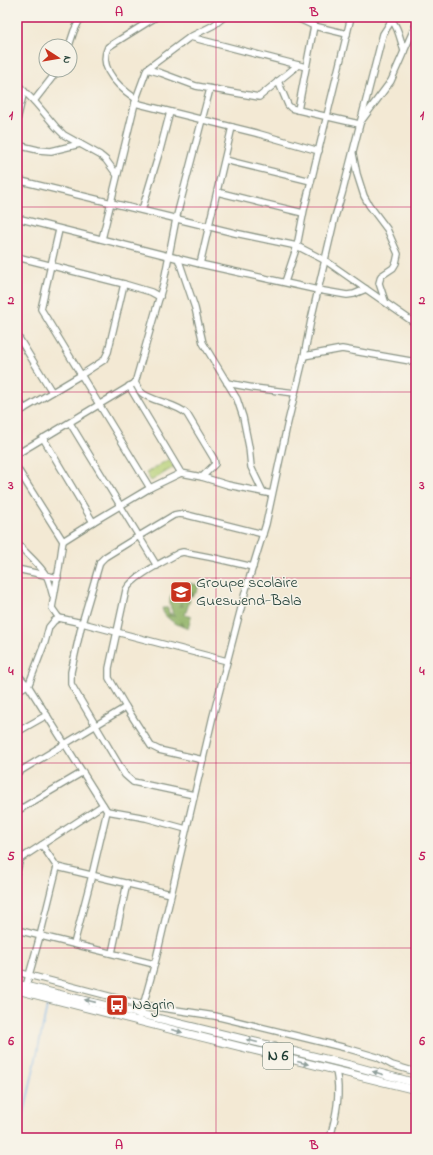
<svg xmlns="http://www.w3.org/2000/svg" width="433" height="1155" viewBox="0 0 433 1155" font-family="'Indie Flower',sans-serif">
<defs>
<pattern id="forest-firs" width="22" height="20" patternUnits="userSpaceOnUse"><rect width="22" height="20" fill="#90b266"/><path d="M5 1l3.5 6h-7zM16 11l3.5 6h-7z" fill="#759255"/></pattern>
<pattern id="park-crowns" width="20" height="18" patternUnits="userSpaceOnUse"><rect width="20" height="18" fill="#b5cf74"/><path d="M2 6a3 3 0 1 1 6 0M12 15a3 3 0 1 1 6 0" fill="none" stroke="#93a960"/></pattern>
</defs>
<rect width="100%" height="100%" fill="#f7f3e8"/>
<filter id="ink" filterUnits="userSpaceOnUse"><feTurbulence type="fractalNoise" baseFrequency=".025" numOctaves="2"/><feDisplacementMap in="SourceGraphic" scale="8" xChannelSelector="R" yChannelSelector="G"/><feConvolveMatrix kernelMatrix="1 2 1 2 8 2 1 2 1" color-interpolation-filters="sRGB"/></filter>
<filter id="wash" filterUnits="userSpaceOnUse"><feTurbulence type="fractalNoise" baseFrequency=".012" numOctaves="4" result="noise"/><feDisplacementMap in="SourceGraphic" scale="16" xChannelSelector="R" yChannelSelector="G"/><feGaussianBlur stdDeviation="0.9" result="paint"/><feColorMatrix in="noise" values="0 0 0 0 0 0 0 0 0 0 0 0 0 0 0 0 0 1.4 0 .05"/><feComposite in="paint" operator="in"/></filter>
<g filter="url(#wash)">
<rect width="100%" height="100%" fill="#f3e9d4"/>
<path fill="url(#forest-firs)" stroke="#58784d" d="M187,583L199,585L197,592L192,596H186V599L190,600L185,615L191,617L188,629C179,625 164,620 162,608H168L169,613L175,616C165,602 170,587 187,583Z"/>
<path fill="url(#park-crowns)" stroke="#6a8654" d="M169,459L174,467L151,481L146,473Z"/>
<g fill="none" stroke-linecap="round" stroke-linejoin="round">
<path stroke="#78b3e9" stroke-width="1.5" d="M19,1138L48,1002"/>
</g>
</g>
<g filter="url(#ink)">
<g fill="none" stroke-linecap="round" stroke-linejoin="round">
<g stroke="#899384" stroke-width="8">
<g id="minor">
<path d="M295,17L314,26L347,34"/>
<path d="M388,17C398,24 400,39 404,51"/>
<path d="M190,37L306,67"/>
<path d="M69,46L74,31L81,17"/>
<path d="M147,69L161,73L196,86L259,97L298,65"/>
<path d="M278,81L288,105L291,108L298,110L359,124L391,81L416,24"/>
<path d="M17,84L34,101L56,127L64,135L100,155L106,160L117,175"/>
<path d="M136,99C120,88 97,69 108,47L156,17"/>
<path d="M34,101L58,70"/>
<path d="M135,103L256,133L319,151"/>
<path d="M298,110L314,26"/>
<path d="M17,120L24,91"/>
<path d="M17,145L38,150L51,151L80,144"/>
<path d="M353,154L357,174L364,196L369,205L387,229L398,254L396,263L393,268L381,276L379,283L385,301"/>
<path d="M225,160L311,181"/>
<path d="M17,180L235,233L297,246L326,261L416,324"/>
<path d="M217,192L303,213"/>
<path d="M142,210L160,150L170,112"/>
<path d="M17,218L200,264L318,290L347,295L354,294L366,289"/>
<path d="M59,230L41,309L150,488"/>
<path d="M102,239L136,99L147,69L190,37L214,25L224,17"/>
<path d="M17,257L124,284L151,292L160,297"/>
<path d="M178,258L195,308L203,343L237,399L243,417L249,447L251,467L263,492"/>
<path d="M200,264L232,127"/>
<path d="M285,282L297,246L304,210L351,17"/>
<path d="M17,335L52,392"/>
<path d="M304,356L342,349L416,362"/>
<path d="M227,383L254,388L295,393"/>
<path d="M129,386L181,473"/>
<path d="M17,397L24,409"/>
<path d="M17,413L81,375L104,360L108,352L124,284"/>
<path d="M70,423L157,566"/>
<path d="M43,438L93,522"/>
<path d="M17,454L135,383"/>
<path d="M17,468L63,541"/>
<path d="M202,477L215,464L214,459L187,414C176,403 148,401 140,391C138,389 137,385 135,383L164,281L176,219L210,89"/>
<path d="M17,543C27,555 40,564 47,577C50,583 51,590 53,596"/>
<path d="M17,569L58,578"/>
<path d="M59,618L52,608L59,568L62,547L63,541L93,522L150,488L181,473L202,477L228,485L272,494"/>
<path d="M17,674L29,687L107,811L92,875L74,944"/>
<path d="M17,691L29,684L45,642L49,627L54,621L59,618L82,623L227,661"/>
<path d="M17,732L47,715"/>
<path d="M203,760L159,750L151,746L126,707L109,678V668L126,590C132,577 165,561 179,553L183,552L214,558L253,567"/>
<path d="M17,773L126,707"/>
<path d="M194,795L133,782L125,775L71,684V672L82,623L100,562L105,557L139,536L174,515L179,514L187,515L263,534"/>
<path d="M17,811L83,772"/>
<path d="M107,811L146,818L186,829"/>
<path d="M42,845L57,867L171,894"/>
<path d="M17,854L20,859L17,871"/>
<path d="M20,859L103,805"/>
<path d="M17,930L154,964"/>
<path d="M112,953L127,883"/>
<path d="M17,972L143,1005L215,1016L346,1048L377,1057L392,1065L416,1072"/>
<path d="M26,986L40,936L57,867"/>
<path d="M140,1017L156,959L213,716L246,589L266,524L287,426L304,356L311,320L335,217L342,194L383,34L394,17"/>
<path d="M330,1138C336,1116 341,1094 336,1071"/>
</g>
</g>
<g stroke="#899384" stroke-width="9">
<g id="major">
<path d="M17,984L350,1065L416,1083"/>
<path d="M17,990L193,1035L416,1090"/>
</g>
</g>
<use href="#minor" stroke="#fff" stroke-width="5.5"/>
<use href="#major" stroke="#fff" stroke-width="7"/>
</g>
<defs><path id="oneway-solid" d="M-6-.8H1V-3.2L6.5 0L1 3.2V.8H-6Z"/></defs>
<g fill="#8f9e9a">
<use href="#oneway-solid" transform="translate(90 1001) rotate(-167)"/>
<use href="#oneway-solid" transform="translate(177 1031) rotate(15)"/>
<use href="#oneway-solid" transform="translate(252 1041) rotate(-166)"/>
<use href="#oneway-solid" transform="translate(303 1063) rotate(14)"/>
<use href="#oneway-solid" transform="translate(378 1073) rotate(-164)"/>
</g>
</g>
<path fill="none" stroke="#c2185b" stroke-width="1" stroke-opacity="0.55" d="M216,17V1138M17,207H416M17,392H416M17,578H416M17,763H416M17,948H416"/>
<defs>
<g id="school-square" transform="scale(1.15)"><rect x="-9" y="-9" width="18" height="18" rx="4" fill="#c8321e" stroke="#f7f3e8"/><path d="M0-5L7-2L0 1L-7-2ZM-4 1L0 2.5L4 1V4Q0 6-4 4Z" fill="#fff"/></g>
<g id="bus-square" transform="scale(1.15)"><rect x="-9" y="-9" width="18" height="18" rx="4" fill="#c8321e" stroke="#f7f3e8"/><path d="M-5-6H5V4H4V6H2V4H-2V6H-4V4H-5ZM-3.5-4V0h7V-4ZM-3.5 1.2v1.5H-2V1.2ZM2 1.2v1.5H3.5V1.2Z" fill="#fff"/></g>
</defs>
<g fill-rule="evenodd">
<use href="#school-square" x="181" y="592"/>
<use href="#bus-square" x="117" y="1005"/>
</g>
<g text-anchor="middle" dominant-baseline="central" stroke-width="3" stroke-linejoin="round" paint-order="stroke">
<rect fill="#f7f3e8" stroke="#60746a" stroke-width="1" x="263" y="1043" width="30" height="26" rx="3"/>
<g font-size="15" font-weight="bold" fill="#1f3d34">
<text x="278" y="1056">N 6</text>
</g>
<g font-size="16" fill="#1f3d34" stroke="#f7f3e8" text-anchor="start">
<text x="196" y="583">Groupe scolaire<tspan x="196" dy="18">Gueswend-Bala</tspan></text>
<text x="132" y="1005">Nagrin</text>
</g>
</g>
<rect width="433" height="1155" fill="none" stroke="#f7f3e8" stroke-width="44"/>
<g transform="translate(58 58) rotate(102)"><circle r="19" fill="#f7f3e8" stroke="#a1aaa0"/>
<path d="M0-3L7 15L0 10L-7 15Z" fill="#c8321e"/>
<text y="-6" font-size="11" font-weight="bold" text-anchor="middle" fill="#1f3d34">N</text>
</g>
<rect x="22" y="22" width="389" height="1111" fill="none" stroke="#c2185b" stroke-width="1.5"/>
<g font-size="13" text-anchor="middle" font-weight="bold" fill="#c2185b">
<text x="119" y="16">A</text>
<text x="314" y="16">B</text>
<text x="11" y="119">1</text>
<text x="422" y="119">1</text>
<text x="11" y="304">2</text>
<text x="422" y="304">2</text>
<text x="11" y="489">3</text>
<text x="422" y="489">3</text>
<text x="11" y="675">4</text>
<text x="422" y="675">4</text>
<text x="11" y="860">5</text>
<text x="422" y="860">5</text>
<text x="11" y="1045">6</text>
<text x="422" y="1045">6</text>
<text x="119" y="1149">A</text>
<text x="314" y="1149">B</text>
</g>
</svg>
